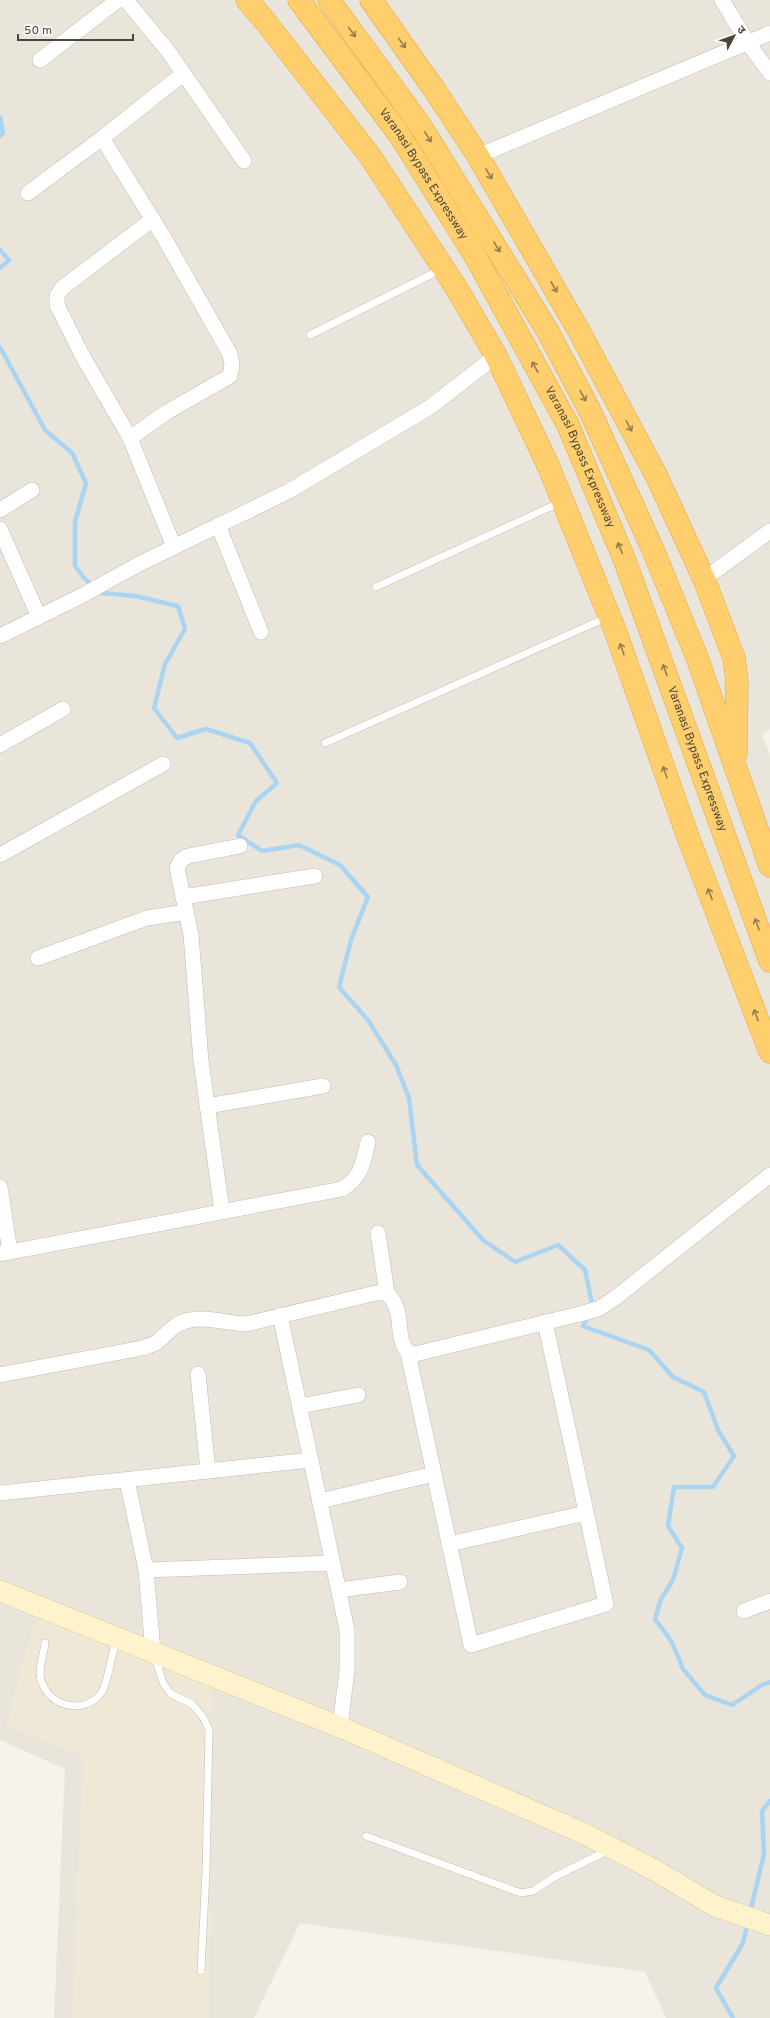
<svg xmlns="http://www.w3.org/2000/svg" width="770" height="2018" viewBox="0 0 770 2018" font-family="Overpass,'Noto Sans Devanagari',sans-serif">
<rect width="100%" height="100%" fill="#f6f3ec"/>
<path fill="#eae5da" d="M0,0H770V729L762,734L770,755V2018H666L645,1972L300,1923L254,2018H54L65,1769L0,1740Z"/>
<path fill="#efe8d6" d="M38,1607L213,1675L209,2018H72L83,1756L6,1726Z"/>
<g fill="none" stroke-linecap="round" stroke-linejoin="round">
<g stroke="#a9d4f2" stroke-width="4.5">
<path d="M0,117L3,133L0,136"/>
<path d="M0,250L9,260L0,268"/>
<path d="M0,347L45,430L72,453L86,483L75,522V566L84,578L102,593L135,596L178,606L185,629L165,664L154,708L177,738L206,729L250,743L277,783L256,801L238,835L262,851L299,845L340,865L368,897L351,940L339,987L368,1020L396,1065L409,1098L417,1165L483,1240L515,1262L558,1245L585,1270L593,1308"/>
<path d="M588,1316L583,1326L649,1350L673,1377L704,1392L718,1430L734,1456L713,1487H674L668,1526L682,1548L673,1580L661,1599L655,1619L672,1642L683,1669L705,1695L732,1705L762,1685L770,1682"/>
<path d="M750,1913L764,1854L762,1811L770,1801"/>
<path d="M733,2018L716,1988L743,1943L748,1922"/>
</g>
<g stroke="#c2bbae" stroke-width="8">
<g id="lane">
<path d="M310,335L442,269"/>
<path d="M376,587L561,502"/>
<path d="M325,743L608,617"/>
<path d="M45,1643C44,1652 40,1663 40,1673C42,1705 83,1718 102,1692C107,1685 113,1650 116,1639"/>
<path d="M155,1657L163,1683L171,1694L192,1704L203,1717L209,1730L206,1872L201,1971"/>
<path d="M366,1836L521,1893L533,1891L556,1876L609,1850"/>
</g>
</g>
<g stroke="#c2bbae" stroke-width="16">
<g id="street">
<path d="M126,0L168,51L244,161"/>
<path d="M722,0L748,43L770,73"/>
<path d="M40,60L118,0"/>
<path d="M102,138L163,236L230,354L232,365L230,376L167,412L130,438"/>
<path d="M478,156L770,33"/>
<path d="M28,193L102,138L183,74"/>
<path d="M153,219L62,288L57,296V305L82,355L130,438L174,547"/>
<path d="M0,510L32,490"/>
<path d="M218,525L261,632"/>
<path d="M0,529L39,617"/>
<path d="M704,579L770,531"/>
<path d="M0,636L81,596L139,564L289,491L430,407L496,356"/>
<path d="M0,745L63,709"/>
<path d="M0,855L163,764"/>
<path d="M183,897L315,876"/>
<path d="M38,958L147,918L186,912"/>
<path d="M207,1106L323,1086"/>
<path d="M0,1187L10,1252"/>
<path d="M222,1211L201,1061L191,935L177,868L181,860L188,856L240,846"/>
<path d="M378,1233L387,1293"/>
<path d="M0,1254L342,1189C362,1177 363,1163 368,1142"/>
<path d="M280,1315L347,1630V1670L340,1727"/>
<path d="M408,1353L471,1645L606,1604L545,1322"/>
<path d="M198,1374L208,1471"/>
<path d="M0,1375L142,1348C147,1346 153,1345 157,1342C165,1336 170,1329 178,1324C199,1313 224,1323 246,1324L376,1293H387C407,1314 393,1334 408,1353L415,1354L584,1313L600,1308L615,1298L770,1175"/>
<path d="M300,1406L358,1395"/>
<path d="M127,1480L146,1570L153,1652"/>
<path d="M0,1493L311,1460"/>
<path d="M320,1501L434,1474"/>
<path d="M449,1544L586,1513"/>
<path d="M146,1570L333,1563"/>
<path d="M339,1590L400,1582"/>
<path d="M744,1611L770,1601"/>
</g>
</g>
<g stroke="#d6c79b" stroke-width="22">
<path id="secondary" d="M0,1591L340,1727L585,1834L656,1871L715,1906L770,1925"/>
</g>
<g stroke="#e0a43c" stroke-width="23">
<g id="highway">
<path d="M247,0L265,21L370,156L457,289L496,356L548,465L615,630L687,834L770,1052"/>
<path id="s1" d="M299,0L399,134L474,254L568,425L625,561L770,961"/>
<path d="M329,0L420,125L547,330L589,409L654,552L698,660L770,866"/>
<path d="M371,0L434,89L478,156L579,331L656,475L704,579L734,658L737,681L736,753"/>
</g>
</g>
<use href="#lane" stroke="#fff" stroke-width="7"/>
<use href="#street" stroke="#fff" stroke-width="15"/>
<use href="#secondary" stroke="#fff3cd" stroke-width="21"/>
<use href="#highway" stroke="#ffcf6e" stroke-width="22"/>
</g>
<defs><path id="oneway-shaft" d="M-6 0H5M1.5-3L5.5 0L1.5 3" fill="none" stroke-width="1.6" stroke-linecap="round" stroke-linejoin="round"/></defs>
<g stroke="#937c4e">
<use href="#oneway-shaft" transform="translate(352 32) rotate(54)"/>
<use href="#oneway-shaft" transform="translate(402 43) rotate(54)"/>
<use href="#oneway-shaft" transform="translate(428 137) rotate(58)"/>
<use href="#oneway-shaft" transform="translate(489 174) rotate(60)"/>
<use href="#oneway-shaft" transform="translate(497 247) rotate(59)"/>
<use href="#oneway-shaft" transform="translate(554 287) rotate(61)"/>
<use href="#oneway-shaft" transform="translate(535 367) rotate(-119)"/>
<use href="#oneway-shaft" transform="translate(583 396) rotate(62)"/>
<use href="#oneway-shaft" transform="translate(629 426) rotate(62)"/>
<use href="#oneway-shaft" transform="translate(620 548) rotate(-113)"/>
<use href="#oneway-shaft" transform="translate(622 649) rotate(-109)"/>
<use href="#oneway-shaft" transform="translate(665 670) rotate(-110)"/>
<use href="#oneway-shaft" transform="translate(665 772) rotate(-109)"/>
<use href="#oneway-shaft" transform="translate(710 894) rotate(-111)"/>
<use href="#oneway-shaft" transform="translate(757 924) rotate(-110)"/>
<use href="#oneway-shaft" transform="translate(756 1015) rotate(-111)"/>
</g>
<g text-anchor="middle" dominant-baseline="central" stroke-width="4" stroke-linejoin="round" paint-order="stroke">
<g font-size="12" fill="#4b4439" stroke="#fff">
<text stroke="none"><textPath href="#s1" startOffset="214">Varanasi Bypass Expressway</textPath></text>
<text stroke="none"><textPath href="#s1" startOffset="538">Varanasi Bypass Expressway</textPath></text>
<text stroke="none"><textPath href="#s1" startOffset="862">Varanasi Bypass Expressway</textPath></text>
</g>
</g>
<g transform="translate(734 36) rotate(49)" stroke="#ffffff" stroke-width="3" paint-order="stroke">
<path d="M0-3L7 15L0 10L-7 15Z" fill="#4b4439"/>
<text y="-6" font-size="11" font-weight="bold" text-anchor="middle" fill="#4b4439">उ</text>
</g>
<path d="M18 34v6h115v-6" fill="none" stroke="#4b4439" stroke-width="2"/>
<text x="24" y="34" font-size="12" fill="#4b4439" stroke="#ffffff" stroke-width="3" paint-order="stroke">50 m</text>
</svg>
